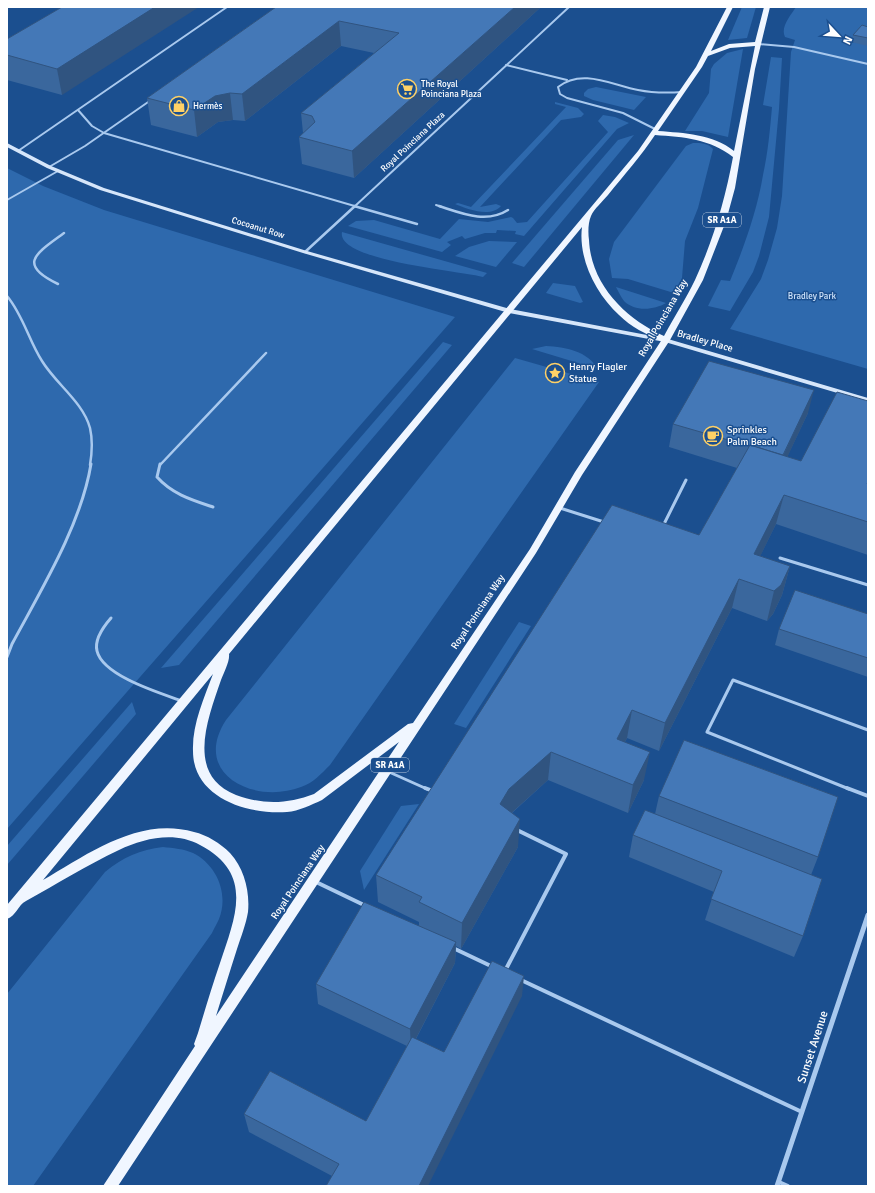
<svg xmlns="http://www.w3.org/2000/svg" width="875" height="1193" viewBox="0 0 875 1193" font-family="Signika,sans-serif">
<rect width="100%" height="100%" fill="#1b4f8f"/>
<g fill="#2e69ad">
<path d="M742,7H756L747,38L728,40Z"/>
<path d="M796,7H868V369L730,329L761,279L768,260L777,228L782,196L791,52L795,40L785,37C780,27 791,15 796,7Z"/>
<path d="M743,49L728,137L702,131H685L709,93L711,69L714,64L727,53Z"/>
<path d="M771,57L782,58L779,109L769,217L759,256L753,272L730,311L708,306L721,280L730,281C744,247 757,211 763,175C768,152 770,130 772,107L763,105Z"/>
<path d="M596,87L646,97L634,110L593,100L584,96V93L588,89Z"/>
<path d="M555,102L578,108L584,114L581,117L561,120L480,207L496,204L501,206C491,218 467,209 455,204L458,203L471,207L566,107L555,104Z"/>
<path d="M603,115L615,117L629,123L617,129L524,236L515,234L516,231L497,230L496,233H485L465,239L462,236L447,242L451,245L442,252L348,226L356,221L374,220L440,239L459,219L488,222L511,217L513,218L517,223L527,222L608,132L598,121Z"/>
<path d="M634,135L524,267L512,263L618,140Z"/>
<path d="M693,143C700,143 708,143 713,149L712,153L698,208L685,241L682,278L674,293L628,279L612,278L609,259L614,242L686,146Z"/>
<path d="M7,168L43,186L104,210L455,317L7,829Z"/>
<path d="M342,232L487,273L483,277C462,271 336,261 342,232Z"/>
<path d="M489,241L517,242L496,267L455,256L469,247Z"/>
<path d="M553,283L575,286L583,302L580,303L546,293Z"/>
<path d="M616,287L666,303C654,310 635,312 624,301C621,297 618,291 616,287Z"/>
<path d="M443,342L452,345L179,665L161,668Z"/>
<path d="M546,346C566,347 587,351 598,369L532,349Z"/>
<path d="M515,358L599,382L330,765C321,774 313,783 301,787C254,805 191,774 226,720Z"/>
<path d="M519,622L531,626L466,728L454,724Z"/>
<path d="M132,702L136,714L7,865V846Z"/>
<path d="M419,804L364,890L360,871L401,806Z"/>
<path d="M163,847C173,848 184,849 193,853C217,865 229,894 219,919C217,924 214,928 212,933L33,1186H7V994L105,872C123,857 140,850 163,847Z"/>
</g>
<g fill="none" stroke-linecap="round" stroke-linejoin="round">
<g stroke="#a9c9ee" stroke-width="2">
<path d="M758,44L794,47L868,64"/>
<path d="M506,65L567,80"/>
<path d="M78,110L92,126L104,133L358,207"/>
<path d="M657,130L623,113L567,98L560,94L558,87C582,68 612,85 638,90C653,93 668,93 682,92"/>
<path d="M18,151L227,7"/>
<path d="M49,167L85,146L151,100"/>
<path d="M7,200L58,171"/>
<path d="M436,205L442,207"/>
<path d="M354,207L569,7"/>
</g>
<g stroke="#a9c9ee" stroke-width="2.5">
<path d="M354,206L417,224"/>
<path d="M439,206C461,213 486,224 508,210"/>
<path d="M305,252L355,206"/>
<path d="M58,284C16,264 37,253 64,233"/>
<path d="M7,296C23,315 29,341 42,361C56,384 83,402 90,428C93,441 92,453 90,465"/>
<path d="M160,465L266,353"/>
</g>
<g stroke="#a9c9ee" stroke-width="3">
<path d="M160,464L157,477C172,494 192,500 213,507"/>
<path d="M560,508L604,522"/>
<path d="M663,526L686,480"/>
<path d="M780,558L868,585"/>
<path d="M111,618C104,626 94,639 97,651C103,676 160,693 182,701"/>
<path d="M7,657L12,644C41,590 81,525 91,464"/>
<path d="M389,772L427,789"/>
<path d="M849,789L707,732L733,680L868,730"/>
</g>
<g stroke="#a9c9ee" stroke-width="4">
<path d="M425,788L433,791"/>
<path d="M847,788L868,796"/>
<path d="M316,882L366,906"/>
<path d="M453,948L493,967"/>
<path d="M505,971L566,854L517,830"/>
<path d="M521,980L802,1112"/>
<path d="M779,1182L788,1186"/>
</g>
<path stroke="#a9c9ee" stroke-width="5" d="M777,1186L868,915"/>
<path fill="#d6e6fa" fill-rule="evenodd" d="M7,143L51,166L104,188L307,251L510,309L668,339L868,398V402L665,342L509,313L303,253L100,190L47,168L7,147Z"/>
<path fill="#f0f6ff" fill-rule="evenodd" d="M727,7H733L711,51L729,44L755,42L764,7H770L755,69L735,188L726,221L703,280L670,340L582,475L536,553L118,1186H103L195,1046L194,1044L198,1033C205,1010 212,986 220,963C235,917 255,874 200,845C175,831 144,838 119,850C87,865 57,884 26,901C18,905 16,916 7,919V905L638,151L696,67ZM755,46L734,151C713,134 684,133 658,131L702,67L708,56L730,48ZM655,135C684,137 710,139 733,157C725,200 713,241 695,280C686,299 674,317 664,336C626,319 591,285 589,240C588,233 588,223 591,216C594,209 603,201 608,195C624,175 641,156 655,135ZM582,227C578,259 596,294 619,315C631,327 646,334 661,341L575,472L530,549L413,723L408,724L314,794C288,804 263,805 236,795C185,775 208,718 221,680C224,672 230,661 229,654ZM213,674C204,698 192,725 193,751C193,798 248,815 287,812C299,811 311,805 322,800L399,742L216,1016C223,993 230,971 237,949C241,937 246,924 248,912C250,891 244,868 230,853C220,843 207,835 194,832C139,816 88,854 43,880Z"/>
</g>
<g fill="#3a679d">
<path d="M62,7V95L7,80V39Z"/>
<path d="M276,7H541L354,178L302,164L299,137L303,133L301,113L374,53L341,46L245,121L233,120L218,122L197,137L151,125L147,98Z"/>
<path d="M868,27V46L851,42L853,35Z"/>
<path d="M868,401V555L776,524L760,556L790,566L782,595L773,614L767,621L732,608L659,751L627,738L625,742L644,780L628,813L548,780L512,813L518,847L461,949L456,946L455,963L416,1039L444,1052L522,996L332,1176L249,1132L244,1114L366,1121L407,1046L318,1004L316,984L419,926V922L378,902L376,875L699,535L737,468L669,447L673,424L808,413L787,457L801,461Z"/>
<path d="M868,614V677L775,645L779,629Z"/>
<path d="M659,796L818,857L811,875L803,936L794,957L705,920L714,892L629,857L633,835L655,814Z"/>
</g>
<g fill="#305480">
<path d="M155,7H199L62,95L57,69Z"/>
<path d="M515,7H541L354,178L352,151Z"/>
<path d="M339,21L341,46L245,121L242,94Z"/>
<path d="M230,93L233,120L218,122L197,137L194,110L215,96Z"/>
<path d="M814,390L808,413L777,479L783,456Z"/>
<path d="M784,495L776,524L747,583L754,554Z"/>
<path d="M790,566L782,595L773,614L767,621L774,591Z"/>
<path d="M739,579L732,608L659,751L665,723Z"/>
<path d="M632,710L627,738L612,767L617,739Z"/>
<path d="M551,752L548,780L507,817L500,804L509,789Z"/>
<path d="M650,752L644,780L628,813L633,785Z"/>
<path d="M520,819L518,847L461,949L462,923Z"/>
<path d="M456,942L455,963L411,1048L410,1029Z"/>
<path d="M524,976L522,996L428,1186H419Z"/>
</g>
<g fill="#4478b7" stroke="#305480">
<path d="M62,7H155L57,69L7,55V39Z"/>
<path d="M276,7H515L352,151L299,137L315,122L312,116L301,113L399,33L339,21L242,94L230,93L215,96L194,110L147,98Z"/>
<path d="M862,25L868,27V38L853,35Z"/>
<path d="M709,361L814,390L783,455L750,445L749,446L673,424Z"/>
<path d="M837,392L868,401V482L867,484H868V522L784,495L754,554L790,566L781,585L774,591L739,579L665,723L632,710L617,739L650,752L633,785L551,752L509,789L500,804L520,819L462,923L419,902L422,897L376,875L612,505L699,535L750,445L801,461Z"/>
<path d="M795,590L868,614V658L779,629Z"/>
<path d="M684,740L838,797L818,857L659,796Z"/>
<path d="M645,810L822,879L803,936L711,899L722,871L633,835Z"/>
<path d="M364,902L456,942L410,1029L316,984Z"/>
<path d="M492,961L524,976L419,1186H326L339,1164L244,1114L270,1071L366,1121L412,1037L444,1052Z"/>
</g>
<defs>
<g id="supermarket-ring" transform="scale(1)"><circle r="9.5" fill="#1b4f8f" stroke="#ffd166" stroke-width="1.5"/><path d="M-6-5.5h2.5l.6 2H6L4.5 2H-2.5L-4.4-4H-6ZM-1.5 3.2a1.3 1.3 0 1 0 .1 0ZM3 3.2a1.3 1.3 0 1 0 .1 0Z" fill="#ffd166"/></g>
<g id="shop-ring" transform="scale(1)"><circle r="9.5" fill="#1b4f8f" stroke="#ffd166" stroke-width="1.5"/><path d="M-5-2.5h2.3a2.7 3.5 0 0 1 5.4 0H5L5.5 6h-11ZM-1.5-2.5h3a1.5 2.3 0 0 0-3 0Z" fill="#ffd166"/></g>
<g id="sight-ring" transform="scale(1)"><circle r="9.5" fill="#1b4f8f" stroke="#ffd166" stroke-width="1.5"/><path d="M0-6L1.8-2.2L6-1.7L2.9 1.2L3.7 5.4L0 3.3L-3.7 5.4L-2.9 1.2L-6-1.7L-1.8-2.2Z" fill="#ffd166"/></g>
<g id="cafe-ring" transform="scale(1)"><circle r="9.5" fill="#1b4f8f" stroke="#ffd166" stroke-width="1.5"/><path d="M-5.5-4.5H6V0H3Q3 3.5 0 3.5H-2.5Q-5.5 3.5-5.5 0ZM3-3.2v2h1.7v-2ZM-6 4.5H4V6H-6Z" fill="#ffd166"/></g>
</defs>
<g fill-rule="evenodd">
<use href="#supermarket-ring" x="407" y="89"/>
<use href="#shop-ring" x="179" y="106"/>
<use href="#sight-ring" x="555" y="373"/>
<use href="#cafe-ring" x="713" y="436"/>
</g>
<g text-anchor="middle" dominant-baseline="central" stroke-width="3" stroke-linejoin="round" paint-order="stroke">
<g font-size="9" fill="#fff" stroke="#1b4f8f" text-anchor="start">
<text x="421" y="84">The Royal<tspan x="421" dy="10">Poinciana Plaza</tspan></text>
<text x="193" y="106">Hermès</text>
</g>
<g font-size="9" fill="#fff" stroke="#1b4f8f">
<text transform="translate(413 142) rotate(-43)">Royal Poinciana Plaza</text>
<text transform="translate(258 228) rotate(17)">Cocoanut Row</text>
</g>
<g fill="#1b4f8f" stroke="#bbcadd" stroke-width="1">
<rect x="703" y="213" width="38" height="14" rx="3"/>
<rect x="371" y="758" width="38" height="14" rx="3"/>
</g>
<g font-size="9" font-weight="bold" fill="#fff">
<text x="722" y="220">SR A1A</text>
<text x="390" y="765">SR A1A</text>
</g>
<g font-size="9" fill="#cfe3fa" stroke="#1b4f8f">
<text x="812" y="296">Bradley Park</text>
</g>
<g font-size="10" fill="#fff" stroke="#1b4f8f">
<text transform="translate(663 318) rotate(-60)">Royal Poinciana Way</text>
<text transform="translate(705 341) rotate(16)">Bradley Place</text>
<text transform="translate(478 612) rotate(-56)">Royal Poinciana Way</text>
<text transform="translate(298 882) rotate(-56)">Royal Poinciana Way</text>
</g>
<g font-size="10" fill="#fff" stroke="#1b4f8f" text-anchor="start">
<text x="569" y="367">Henry Flagler<tspan x="569" dy="12">Statue</tspan></text>
<text x="727" y="430">Sprinkles<tspan x="727" dy="12">Palm Beach</tspan></text>
</g>
<g font-size="12" fill="#fff" stroke="#1b4f8f">
<text transform="translate(813 1047) rotate(-72)">Sunset Avenue</text>
</g>
</g>
<rect width="875" height="1193" fill="none" stroke="#ffffff" stroke-width="16"/>
<g transform="translate(839 36) rotate(116)" stroke="#1b4f8f" stroke-width="3" paint-order="stroke">
<path d="M0-3L7 15L0 10L-7 15Z" fill="#ffffff"/>
<text y="-6" font-size="11" font-weight="bold" text-anchor="middle" fill="#ffffff">N</text>
</g>
</svg>
